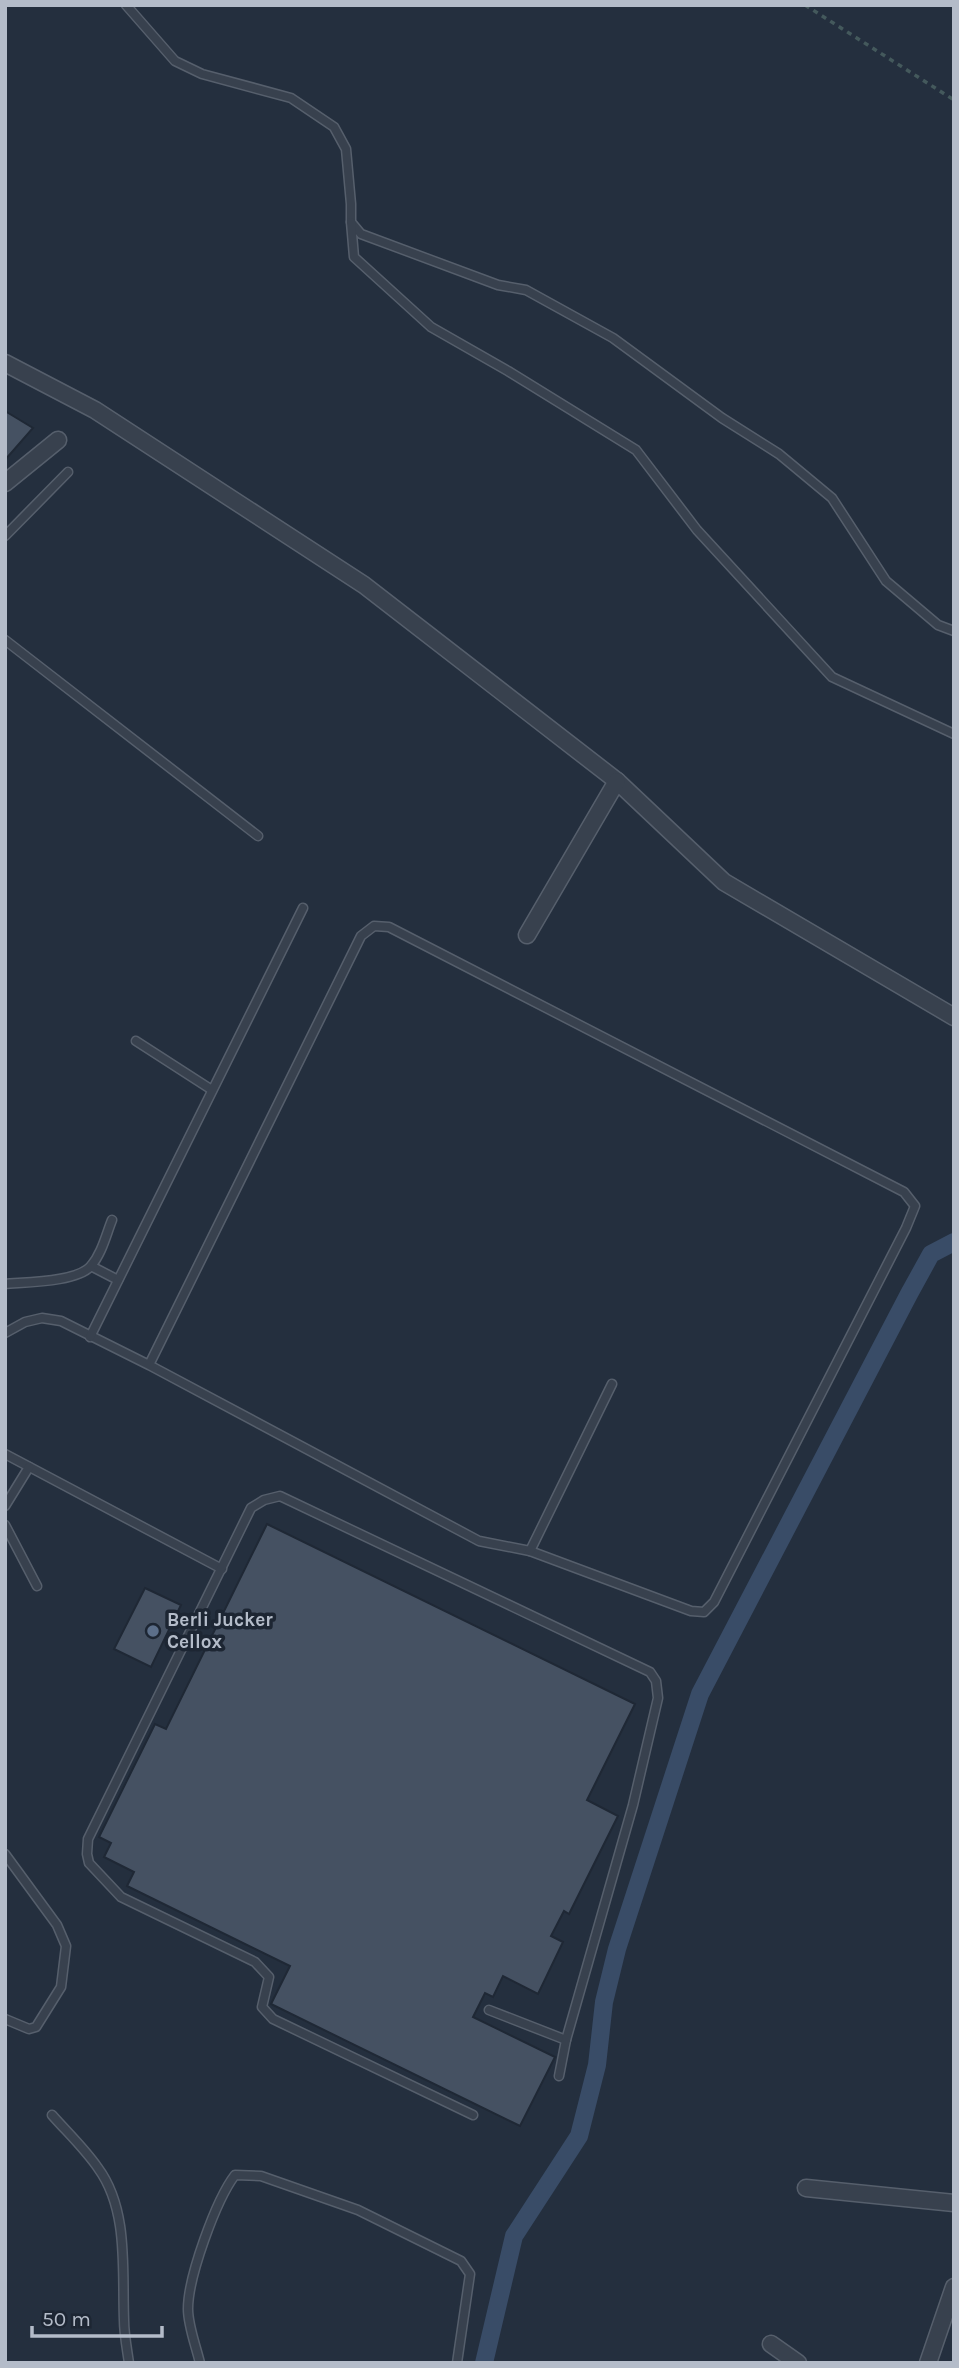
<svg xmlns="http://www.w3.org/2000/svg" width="959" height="2368" viewBox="0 0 959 2368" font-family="Karla,sans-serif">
<rect width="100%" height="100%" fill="#242f3e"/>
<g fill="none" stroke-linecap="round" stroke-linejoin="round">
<path stroke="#394c67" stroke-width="18" d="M484,2363L514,2236L579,2136L597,2065L604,2002L617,1949L700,1694L909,1294L931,1254L954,1242"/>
</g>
<g fill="#455162" stroke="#1f2835" stroke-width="2">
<path d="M5,411L33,428L5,460Z"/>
<path d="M267,1524L635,1704L587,1800L618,1816L569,1914L564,1911L551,1936L563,1942L538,1994L503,1976L493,1997L485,1993L473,2017L555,2057L520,2126L271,2004L290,1966L127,1886L134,1872L104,1857L111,1843L99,1837L155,1724L166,1729Z"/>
<path d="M145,1588L181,1605L151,1667L114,1649Z"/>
</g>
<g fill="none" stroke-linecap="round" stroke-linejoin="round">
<g stroke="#565f6c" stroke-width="11">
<g id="service">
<path d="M126,5L175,61L202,74L291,98L334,127L346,149L351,204V222L361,234L498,285L526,290L613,338L722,418L779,454L832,498L886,581L938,625L954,631"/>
<path d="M351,222L354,257L431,327L508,371L636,450L697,530L832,677L954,734"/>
<path d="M5,536L68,472"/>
<path d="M5,640L258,836"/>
<path d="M136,1041L212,1090"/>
<path d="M91,1266L118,1280"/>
<path d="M5,1284C27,1282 77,1282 91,1266C102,1253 106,1235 112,1220"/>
<path d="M5,1333L25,1322L42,1318L61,1321L149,1365L479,1541L530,1551L691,1611L704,1612L714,1602L906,1228L915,1206L904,1192L389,927L374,926L361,936L149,1365"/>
<path d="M90,1337L303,908"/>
<path d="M5,1454L222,1569"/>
<path d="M5,1506L29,1467"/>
<path d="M5,1525L37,1586"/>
<path d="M530,1551L612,1384"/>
<path d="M5,1854L57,1925L66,1946L61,1987L36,2027L29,2029L5,2019"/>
<path d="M489,2010L566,2040"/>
<path d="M52,2115C67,2132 85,2149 98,2168C129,2210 122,2271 124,2320C124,2334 127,2349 129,2363"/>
<path d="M473,2115L273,2019L262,2007L269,1977L255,1962L121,1897L89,1863L87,1854L88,1839L251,1508L264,1500L280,1496L650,1672L656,1681L658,1698L633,1805L566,2040L559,2076"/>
<path d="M200,2363C196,2346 188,2326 188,2309C188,2277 216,2200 235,2175L261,2176L358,2210L461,2261L470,2274L457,2363"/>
</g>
</g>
<g stroke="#565f6c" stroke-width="19">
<g id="minor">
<path d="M5,363L95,410L364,585L617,781L724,882L954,1017"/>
<path d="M5,483L58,440"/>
<path d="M527,935L617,781"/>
<path d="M806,2188L954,2203"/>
<path d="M771,2344L798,2363"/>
<path d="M928,2363L954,2287"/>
</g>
</g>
<path stroke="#44595c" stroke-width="3.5" stroke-dasharray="5 5" stroke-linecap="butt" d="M805,5L954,100"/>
<use href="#service" stroke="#38414e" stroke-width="8"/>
<use href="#minor" stroke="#38414e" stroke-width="16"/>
</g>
<circle fill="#5c6f8a" stroke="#1d2633" stroke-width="2.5" cx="153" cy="1631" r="7"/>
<g text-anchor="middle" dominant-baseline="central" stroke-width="7" stroke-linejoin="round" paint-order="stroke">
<g font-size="19" font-weight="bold" fill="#b4bcc9" stroke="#1d2633" text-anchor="start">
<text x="167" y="1620">Berli Jucker<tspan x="167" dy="22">Cellox</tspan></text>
</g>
</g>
<rect width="959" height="2368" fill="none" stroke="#b4bcc9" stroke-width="14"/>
<path d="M32 2326v10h130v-10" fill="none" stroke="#b4bcc9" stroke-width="3.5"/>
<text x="42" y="2326" font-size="21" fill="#b4bcc9" stroke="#1d2633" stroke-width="5" paint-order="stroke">50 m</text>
</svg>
